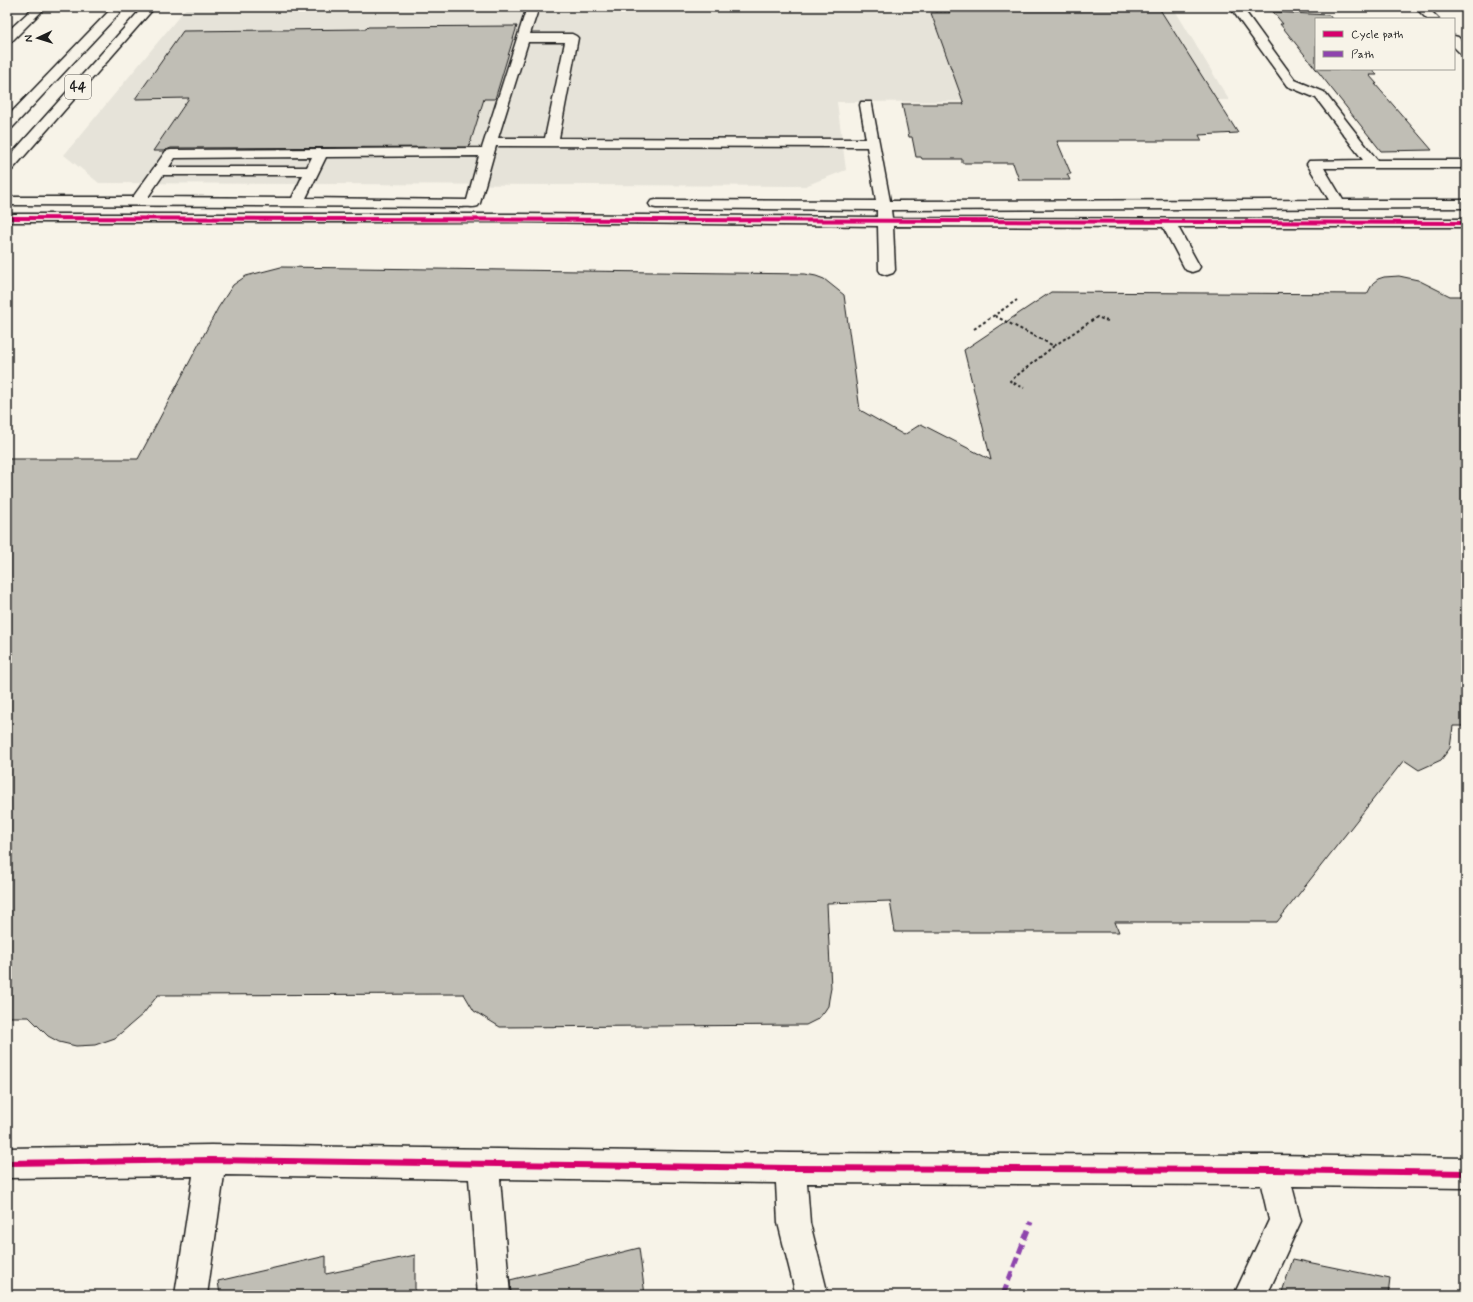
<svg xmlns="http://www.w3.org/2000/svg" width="1473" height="1302" viewBox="0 0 1473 1302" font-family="Mynerve,sans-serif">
<rect width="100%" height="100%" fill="#f7f3e8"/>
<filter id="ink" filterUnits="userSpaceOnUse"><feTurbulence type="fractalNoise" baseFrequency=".025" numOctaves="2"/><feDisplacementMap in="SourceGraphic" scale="8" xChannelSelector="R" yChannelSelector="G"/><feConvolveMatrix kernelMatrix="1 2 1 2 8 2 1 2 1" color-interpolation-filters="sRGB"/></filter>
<g filter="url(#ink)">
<path fill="#e6e3d9" d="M187,7H1173L1229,100L837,102L846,170L805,186L99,183L64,155Z"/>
<g fill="#c0beb5" stroke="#1c1c1c">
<path d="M949,8H1159L1238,133L1199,135L1202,141H1057L1071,174H1067L1070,180H1019L1013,163H962V159H922L921,157H916L912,137H909L902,104H964L931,13H950Z"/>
<path d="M1273,12L1329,15L1332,19H1316V69L1280,24H1283Z"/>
<path d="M517,26L495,99H484L469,147L171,148L164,151H153L189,98L135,99L183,31L366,29L368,27Z"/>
<path d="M1316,69H1372L1377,75H1369L1377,84H1375L1432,150L1381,151Z"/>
<path d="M281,267L805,274L816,276L824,279L844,295L860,410L904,435L921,424L991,460L964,350L1051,292L1367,294L1373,283L1378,279L1384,277L1399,276L1418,280L1450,296H1466V726H1453L1450,748L1441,760L1419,770L1404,760L1277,922H1115L1119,932H895L890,901L827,903L831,988L829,999L828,1006L824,1012L818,1019L806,1025L500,1027L474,1011L464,994L158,995L143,1014L115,1038L95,1045L76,1046L59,1042L48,1036L29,1017H7V459H138L218,308L233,285L246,276Z"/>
<path d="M639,1248L645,1295H511L510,1280Z"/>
<path d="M415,1255V1295H220L218,1281L326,1256V1274Z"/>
<path d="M1293,1259L1390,1279L1388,1295H1281Z"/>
</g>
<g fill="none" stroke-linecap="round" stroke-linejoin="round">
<g stroke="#1c1c1c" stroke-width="3">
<g id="minor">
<path d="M34,7H46L11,42L7,43V32Z"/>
<path d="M527,7H539L530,34H572L576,36L578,38L559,138L866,139L860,105L861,102H871L872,105L890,201L1329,200L1307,164L1309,161L1363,160L1316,98L1287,86L1230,7H1242L1295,80L1324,92L1377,160H1466V168H1324L1343,200H1466V208L891,210L892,218L1466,219V227H1178L1200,267L1198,270L1192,272L1186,270L1184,267L1163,227L893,226L895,270L893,273L887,275L881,273L879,270L878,226L518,222H7V214H518L877,217V210L656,208L651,207L649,204L651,201L656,200L876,201L867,147L496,146L480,203L478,206C472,208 468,206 462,207L7,205V197H133L166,151L171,150L482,148ZM528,42H565L545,138H498ZM479,156L467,200L306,198L326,157ZM312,157L307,167H169L175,158ZM163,175H303L292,198L148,197Z"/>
<path d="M1415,7H1427L1439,19H1427Z"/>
<path d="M1454,36L1458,37L1466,45V56L1462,55L1454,47Z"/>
<path d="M211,1145L791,1153L1273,1155L1466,1158V1188L1292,1186L1301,1221L1267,1295H1234L1269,1220L1261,1185L807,1183L810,1223L828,1295H796L778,1223L776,1183L500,1179L510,1295H478L469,1179L224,1175L207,1295H175L193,1176L7,1178V1148Z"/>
</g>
</g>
<g stroke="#1c1c1c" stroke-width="3">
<g id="major">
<path d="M113,7H125L12,128L7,129V117Z"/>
<path d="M143,7H155L12,170L7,171V159Z"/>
</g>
</g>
<path stroke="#1c1c1c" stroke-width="1.5" stroke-dasharray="2.5 1.5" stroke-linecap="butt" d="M943,9H934L935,11H949"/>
<g stroke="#1c1c1c" stroke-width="2" stroke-dasharray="3 2.5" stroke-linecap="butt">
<path d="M995,316L1054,346L1010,381L1024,388"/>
<path d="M974,329L1017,300"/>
<path d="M1054,346L1097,317L1110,322"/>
</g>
<use href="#minor" fill="#f7f3e8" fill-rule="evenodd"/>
<use href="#major" fill="#f7f3e8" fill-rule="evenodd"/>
<path stroke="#8e44ad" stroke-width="5" stroke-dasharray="10 5" stroke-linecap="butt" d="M1003,1295L1031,1222"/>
<g stroke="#f7f3e8" stroke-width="6">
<path id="cycleway-far1" d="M7,218C493,218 980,222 1466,223"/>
</g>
<g stroke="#f7f3e8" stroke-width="9">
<path id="cycleway" d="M7,1163L211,1160L791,1168L1273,1170L1466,1173"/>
</g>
<use href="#cycleway-far1" stroke="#d6006c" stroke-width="4"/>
<use href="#cycleway" stroke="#d6006c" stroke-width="6"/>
</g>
</g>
<g text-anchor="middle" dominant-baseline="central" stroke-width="4" stroke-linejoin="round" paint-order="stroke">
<rect fill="#f7f3e8" stroke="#5e5c59" stroke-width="1" x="65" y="75" width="26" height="24" rx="3"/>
<g font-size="14" font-weight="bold" fill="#1c1c1c">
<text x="78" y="87">44</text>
</g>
</g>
<rect width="1473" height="1302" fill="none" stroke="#f7f3e8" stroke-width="24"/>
<rect x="12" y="12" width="1449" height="1278" fill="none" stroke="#1c1c1c" stroke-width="1.5" filter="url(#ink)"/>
<rect x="1315" y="18" width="140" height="52" fill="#f7f3e8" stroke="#9f9d96"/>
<rect x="1323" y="31" width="20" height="6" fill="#d6006c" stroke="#9f9d96"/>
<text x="1351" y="38" font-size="12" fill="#1c1c1c">Cycle path</text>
<rect x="1323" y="51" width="20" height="6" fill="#8e44ad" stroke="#9f9d96"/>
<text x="1351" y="58" font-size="12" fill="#1c1c1c">Path</text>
<g transform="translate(38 38) rotate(266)" stroke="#f7f3e8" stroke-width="3" paint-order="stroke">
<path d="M0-3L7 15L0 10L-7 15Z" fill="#1c1c1c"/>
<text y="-6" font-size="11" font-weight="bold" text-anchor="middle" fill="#1c1c1c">N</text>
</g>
</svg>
